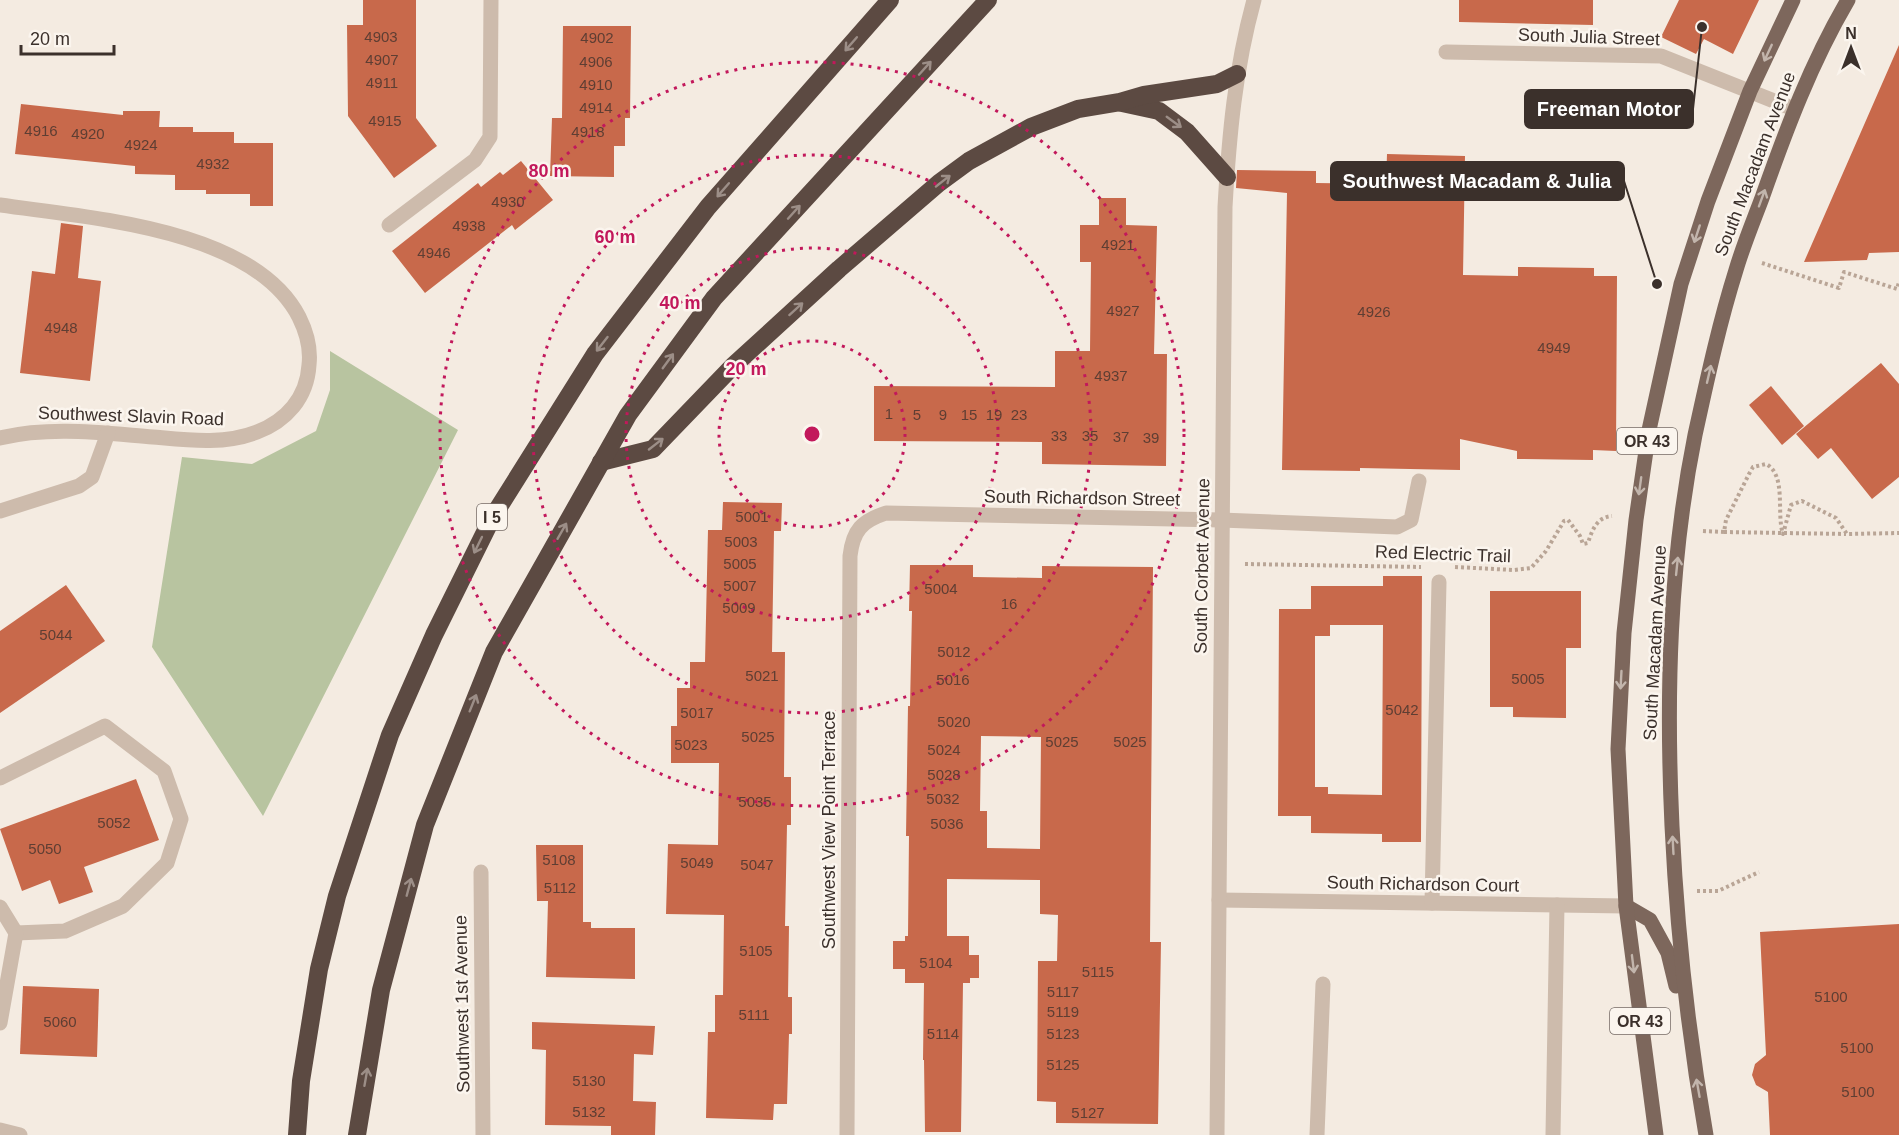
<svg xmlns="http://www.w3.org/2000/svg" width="1899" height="1135" viewBox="0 0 1899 1135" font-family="Arial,sans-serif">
<rect width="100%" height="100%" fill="#f4ebe1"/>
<path fill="#b8c4a0" d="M330,351L458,430L263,816L152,647L182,457L252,464L316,431L330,390Z"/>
<g fill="#c8694b" fill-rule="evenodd">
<path d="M363,0H416V118L437,146L394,178L348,116L347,25H363Z"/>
<path d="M1459,0H1593V25L1459,22Z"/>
<path d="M1679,0H1759L1733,54L1704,39L1696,54L1661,37Z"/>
<path d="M563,26H631L630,118H625V146H614V177L550,176L552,118H562Z"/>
<path d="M1899,45V252L1869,253L1867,260L1804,262Z"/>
<path d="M21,104L123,115V111H160L159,127H193V132H234V143H273V206H250V194H206V190H175V175L135,174V166L15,154Z"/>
<path d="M1387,154L1465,156L1463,275L1518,276V267L1594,268V276H1617L1616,451L1593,450V460L1517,459V451L1460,439V470L1360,468V471L1282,470L1287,193L1236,188L1237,170L1316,171V183L1386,184Z"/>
<path d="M521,161L553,200L515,230L512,225L425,293L392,251L478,183L481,187L500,172L503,175Z"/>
<path d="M1099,198H1126V225L1157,226L1154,354H1167L1166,466L1042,464V442L874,441V386L1055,387V351H1090L1091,262H1080V225H1099Z"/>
<path d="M61,223L83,226L78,278L101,281L90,381L20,373L32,271L55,274Z"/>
<path d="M1881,363L1899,384V477L1872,499L1831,448L1818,459L1796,434Z"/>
<path d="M1771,386L1804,426L1782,445L1749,405Z"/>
<path d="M723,502L782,503L781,531H774L772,652H785L784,777H791V825H787L785,926H789L788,997H792V1034H789L787,1104H774L773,1120L706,1118L708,1032H715V995H723L724,915L666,914L668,844L718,845L719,763H671V726H677V688H690V662H705L708,530H722Z"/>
<path d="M910,565H973V577L1042,578V566L1153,567L1150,942H1161L1158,1124L1056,1123V1102L1037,1101L1038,961H1057L1058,915L1040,914V880L947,879V936H969V955H979V978H970V983H963L961,1132H925L924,1060H923L924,983H905V969H893V941H905V936H908L909,836H906L908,706H910L912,611H909ZM981,736L1041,737L1040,849L987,848V811H980Z"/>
<path d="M1383,576H1422L1421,842H1382V834L1311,833V816H1278L1279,609H1311V586H1383ZM1330,625H1383L1382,795L1328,794V787H1315V636H1330Z"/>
<path d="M66,585L105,641L0,713V631Z"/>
<path d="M1490,591H1581V648H1566V718L1513,717V707H1490Z"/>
<path d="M136,779L159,840L84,867L93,892L59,904L50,880L22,891L0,829Z"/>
<path d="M536,845H583V922H591V928H635V979L546,977L548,901H537Z"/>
<path d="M1899,924V1135H1770L1768,1092L1756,1085L1752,1075L1755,1064L1766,1055L1760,932Z"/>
<path d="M23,986L99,989L97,1057L20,1054Z"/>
<path d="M532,1022L655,1026L653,1055L634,1054L633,1101L656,1102L655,1135H611V1126L545,1125L546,1050L532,1049Z"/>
</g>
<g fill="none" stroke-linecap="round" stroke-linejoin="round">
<g stroke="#b9a596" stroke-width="4" stroke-dasharray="3 3" stroke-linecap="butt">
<path d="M1762,263L1839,288L1844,272L1897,289L1899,282"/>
<path d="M1703,531L1724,532L1726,520L1749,474L1753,467L1766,464C1787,475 1776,514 1783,534L1791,505L1802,501L1836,518L1847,534L1899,533"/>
<path d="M1724,532L1846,534"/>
<path d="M1245,564L1421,567"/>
<path d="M1455,567L1514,570L1531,568L1546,551L1564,521L1568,520L1580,536L1583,544L1588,543C1592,530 1597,517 1612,516"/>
<path d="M1697,891H1718L1759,872"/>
</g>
<g stroke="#cdbbac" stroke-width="15">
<path d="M1446,52L1661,56L1794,109"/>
<path d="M0,205C89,218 253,228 299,317C307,333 311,348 309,365C307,398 286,421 257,432C224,445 187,440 153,437C102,433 51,426 0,438"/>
<path d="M389,225L475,160L490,137L491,0"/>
<path d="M0,511L79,486L92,477L108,433"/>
<path d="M0,778L105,726L164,771L181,819L167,863L123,906L65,931L16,933"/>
<path d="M481,872L483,1135"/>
<path d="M1219,900L1626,906"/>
<path d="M1432,903L1439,582"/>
<path d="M0,907L16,933L0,1023"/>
<path d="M0,1130L20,1135"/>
<path d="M847,1135L850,556C853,530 862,521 886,513L1221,520L1397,527L1411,520L1419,481"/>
<path d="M1217,1135L1225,207C1229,136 1235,69 1254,0"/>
<path d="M1317,1135L1323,984"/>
<path d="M1553,1135L1557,905"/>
</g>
<g stroke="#7d675c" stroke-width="15">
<path d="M1626,906L1650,920L1668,953L1676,986"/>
<path d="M1656,1135L1626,906L1618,749L1624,633L1636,520L1649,430L1681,284L1708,201L1750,91L1793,0"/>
<path d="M1706,1135C1688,1033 1677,930 1672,826C1666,696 1669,564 1695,435C1707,380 1719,324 1736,270C1743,246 1753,222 1762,198C1786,130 1811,63 1848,0"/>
</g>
<g stroke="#5c4a42" stroke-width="18">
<path d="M1122,103L1159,111L1187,132L1227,177"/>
<path d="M601,462L653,449L733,366L839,269L939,183L969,161L1031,127L1078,109L1120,102L1144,95L1217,84L1237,74"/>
<path d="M297,1135L301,1081L319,969L337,896L390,735L434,635L492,518L595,354L708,207L890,0"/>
<path d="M357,1135L381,990L425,825L494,652L628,415L714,298L988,0"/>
</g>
</g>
<defs><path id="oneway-shaft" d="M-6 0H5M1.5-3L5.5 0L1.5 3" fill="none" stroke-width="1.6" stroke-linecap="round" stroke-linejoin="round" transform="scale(1.5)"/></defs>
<g stroke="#9c8e87">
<use href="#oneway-shaft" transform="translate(851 44) rotate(131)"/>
<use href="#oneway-shaft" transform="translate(925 68) rotate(-48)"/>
<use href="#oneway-shaft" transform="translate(1174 122) rotate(36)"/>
<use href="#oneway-shaft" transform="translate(943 181) rotate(-38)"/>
<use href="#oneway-shaft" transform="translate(723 190) rotate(131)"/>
<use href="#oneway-shaft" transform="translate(794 212) rotate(-48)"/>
<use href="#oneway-shaft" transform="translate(796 309) rotate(-42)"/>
<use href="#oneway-shaft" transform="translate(602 344) rotate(128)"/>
<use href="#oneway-shaft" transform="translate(668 361) rotate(-54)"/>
<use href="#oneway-shaft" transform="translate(656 444) rotate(-38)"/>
<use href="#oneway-shaft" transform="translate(562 531) rotate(-60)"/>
<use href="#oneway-shaft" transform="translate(478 545) rotate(116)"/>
<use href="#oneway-shaft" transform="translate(473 703) rotate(-68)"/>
<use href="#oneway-shaft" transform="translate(409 887) rotate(-75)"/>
<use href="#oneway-shaft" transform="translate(366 1077) rotate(-80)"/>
</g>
<g stroke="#c2b5ac">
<use href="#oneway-shaft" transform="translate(1768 53) rotate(115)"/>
<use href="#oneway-shaft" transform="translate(1762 198) rotate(-70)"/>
<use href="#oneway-shaft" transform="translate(1697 234) rotate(108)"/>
<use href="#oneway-shaft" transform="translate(1709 374) rotate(-77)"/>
<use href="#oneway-shaft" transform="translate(1640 486) rotate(98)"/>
<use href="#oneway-shaft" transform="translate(1677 566) rotate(-84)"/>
<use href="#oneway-shaft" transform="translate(1621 680) rotate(93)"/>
<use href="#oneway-shaft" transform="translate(1673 845) rotate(-93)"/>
<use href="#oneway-shaft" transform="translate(1633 964) rotate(83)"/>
<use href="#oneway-shaft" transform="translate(1698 1088) rotate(-100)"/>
</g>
<g fill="none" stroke="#c2185b" stroke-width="3" stroke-dasharray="3 6">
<circle cx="812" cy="434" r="93"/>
<circle cx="812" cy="434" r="186"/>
<circle cx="812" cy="434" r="279"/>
<circle cx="812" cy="434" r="372"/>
</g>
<g text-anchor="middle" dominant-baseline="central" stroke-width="5" stroke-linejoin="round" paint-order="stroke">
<g font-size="15" fill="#5e3e33">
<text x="381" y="36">4903</text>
<text x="597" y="37">4902</text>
<text x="382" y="59">4907</text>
<text x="596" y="61">4906</text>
<text x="382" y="82">4911</text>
<text x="596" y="84">4910</text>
<text x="596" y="107">4914</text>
<text x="385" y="120">4915</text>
<text x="41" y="130">4916</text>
<text x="588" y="131">4918</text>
<text x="88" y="133">4920</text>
<text x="141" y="144">4924</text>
<text x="213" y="163">4932</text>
<text x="508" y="201">4930</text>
<text x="469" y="225">4938</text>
<text x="1118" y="244">4921</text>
<text x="434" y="252">4946</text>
<text x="1123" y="310">4927</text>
<text x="1374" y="311">4926</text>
<text x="61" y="327">4948</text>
<text x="1554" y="347">4949</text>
<text x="1111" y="375">4937</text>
<text x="889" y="413">1</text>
<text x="917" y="414">5</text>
<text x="943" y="414">9</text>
<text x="969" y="414">15</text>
<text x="994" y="414">19</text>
<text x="1019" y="414">23</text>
<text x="1059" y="435">33</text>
<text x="1090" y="435">35</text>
<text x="1121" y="436">37</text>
<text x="1151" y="437">39</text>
<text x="752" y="516">5001</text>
<text x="741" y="541">5003</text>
<text x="740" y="563">5005</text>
<text x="740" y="585">5007</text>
<text x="941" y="588">5004</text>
<text x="1009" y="603">16</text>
<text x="739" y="607">5009</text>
<text x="56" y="634">5044</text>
<text x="954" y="651">5012</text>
<text x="762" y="675">5021</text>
<text x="1528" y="678">5005</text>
<text x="953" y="679">5016</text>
<text x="1402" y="709">5042</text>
<text x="697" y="712">5017</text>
<text x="954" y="721">5020</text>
<text x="758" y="736">5025</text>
<text x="1062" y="741">5025</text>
<text x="1130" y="741">5025</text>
<text x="691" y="744">5023</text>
<text x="944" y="749">5024</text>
<text x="944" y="774">5028</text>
<text x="943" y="798">5032</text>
<text x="755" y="801">5035</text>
<text x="114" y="822">5052</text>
<text x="947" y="823">5036</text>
<text x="45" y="848">5050</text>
<text x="559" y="859">5108</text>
<text x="697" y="862">5049</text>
<text x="757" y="864">5047</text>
<text x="560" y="887">5112</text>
<text x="756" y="950">5105</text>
<text x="936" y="962">5104</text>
<text x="1098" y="971">5115</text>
<text x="1063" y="991">5117</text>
<text x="1831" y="996">5100</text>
<text x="1063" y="1011">5119</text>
<text x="754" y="1014">5111</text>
<text x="60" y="1021">5060</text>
<text x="943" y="1033">5114</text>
<text x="1063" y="1033">5123</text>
<text x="1857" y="1047">5100</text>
<text x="1063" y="1064">5125</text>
<text x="589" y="1080">5130</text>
<text x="1858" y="1091">5100</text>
<text x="589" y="1111">5132</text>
<text x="1088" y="1112">5127</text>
</g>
<g fill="#fbf5ee" stroke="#756b66" stroke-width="1.5">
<rect x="1617" y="428" width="60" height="26" rx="4.5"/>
<rect x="477" y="504" width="30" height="26" rx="4.5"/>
<rect x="1610" y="1008" width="60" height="26" rx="4.5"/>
</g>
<g font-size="16" font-weight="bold" fill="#3b302b">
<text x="1647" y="441">OR 43</text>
<text x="492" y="517">I 5</text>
<text x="1640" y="1021">OR 43</text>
</g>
<g font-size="18" fill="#3b302b" stroke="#fbf5ee">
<text transform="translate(1589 37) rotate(2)">South Julia Street</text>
<text transform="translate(1755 164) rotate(-69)">South Macadam Avenue</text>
<text transform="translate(131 416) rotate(2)">Southwest Slavin Road</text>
<text transform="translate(1082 498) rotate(1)">South Richardson Street</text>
<text transform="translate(1443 554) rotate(2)">Red Electric Trail</text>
<text transform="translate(1202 566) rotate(-89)">South Corbett Avenue</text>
<text transform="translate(1655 643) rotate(-87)">South Macadam Avenue</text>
<text transform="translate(829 830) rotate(-90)">Southwest View Point Terrace</text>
<text transform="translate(1423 884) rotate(1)">South Richardson Court</text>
<text transform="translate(462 1004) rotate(-91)">Southwest 1st Avenue</text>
</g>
</g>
<circle cx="812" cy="434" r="9" fill="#c2185b" stroke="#fbf5ee" stroke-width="3"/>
<g font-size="18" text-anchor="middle" font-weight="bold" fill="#c2185b" stroke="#fbf5ee" stroke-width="5" stroke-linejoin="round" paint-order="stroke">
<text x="549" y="177">80 m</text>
<text x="615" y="243">60 m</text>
<text x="680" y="309">40 m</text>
<text x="746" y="375">20 m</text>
</g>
<path fill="none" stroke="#3b302b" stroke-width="2" d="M1702 27L1693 109M1657 284L1624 181"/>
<g fill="#3b302b" stroke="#fbf5ee" stroke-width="2">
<circle cx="1702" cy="27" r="6"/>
<circle cx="1657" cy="284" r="6"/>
</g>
<g fill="#3b302b" stroke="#3b302b" stroke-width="2">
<rect x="1525" y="90" width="168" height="38" rx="6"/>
<rect x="1331" y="162" width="293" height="38" rx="6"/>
</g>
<g font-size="20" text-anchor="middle" font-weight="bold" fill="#fff">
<text x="1609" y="116">Freeman Motor</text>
<text x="1477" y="188">Southwest Macadam &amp; Julia</text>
</g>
<g transform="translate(1851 48)" stroke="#fbf5ee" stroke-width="4.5" paint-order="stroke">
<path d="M0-4.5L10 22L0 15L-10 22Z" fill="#3b302b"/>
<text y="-9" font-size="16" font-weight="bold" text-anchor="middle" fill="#3b302b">N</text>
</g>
<path d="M21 45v9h93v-9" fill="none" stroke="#3b302b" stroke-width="3"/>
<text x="30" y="45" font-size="18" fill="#3b302b" stroke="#fbf5ee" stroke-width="4.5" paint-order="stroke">20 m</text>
</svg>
